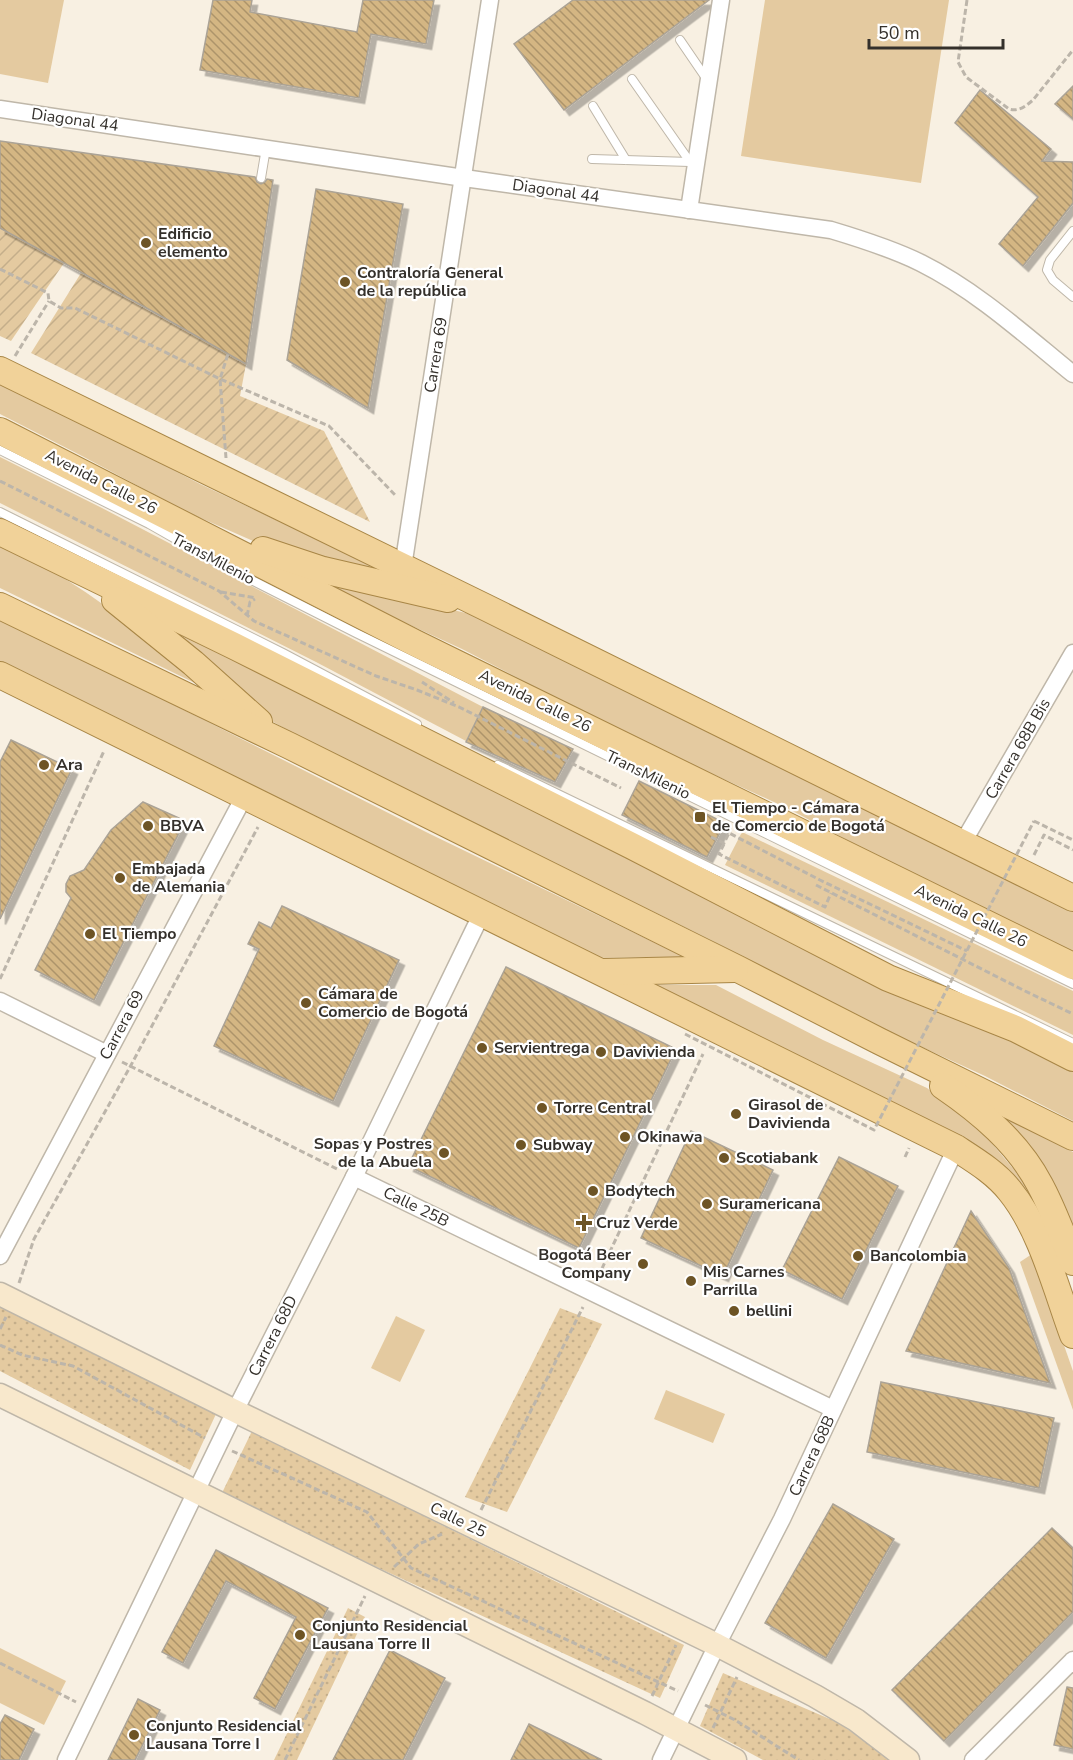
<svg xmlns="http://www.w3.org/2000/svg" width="1073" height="1760" viewBox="0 0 1073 1760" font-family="'Nunito Sans',sans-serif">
<defs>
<pattern id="park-dots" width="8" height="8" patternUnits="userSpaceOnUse" patternTransform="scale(1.5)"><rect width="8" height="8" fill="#e4caa0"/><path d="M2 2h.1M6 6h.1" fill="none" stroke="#c4ae8a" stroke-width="1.8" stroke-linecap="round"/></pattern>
<pattern id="garden-furrows" width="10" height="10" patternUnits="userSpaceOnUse" patternTransform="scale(1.5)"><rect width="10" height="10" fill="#e4caa0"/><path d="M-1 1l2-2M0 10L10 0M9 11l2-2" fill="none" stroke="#c4ae8a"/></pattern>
<pattern id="building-back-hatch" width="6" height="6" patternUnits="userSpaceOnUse" patternTransform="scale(1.5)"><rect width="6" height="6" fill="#d4b683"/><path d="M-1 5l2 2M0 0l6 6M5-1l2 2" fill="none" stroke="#ad946b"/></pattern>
<filter id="shadow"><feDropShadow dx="5.5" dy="5.5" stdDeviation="0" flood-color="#0004"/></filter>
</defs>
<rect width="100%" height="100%" fill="#f8f0e2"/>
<g fill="#e4caa0">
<path d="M0,0H64L48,83L0,74Z"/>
<path d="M765,0H949L921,183L741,156Z"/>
<path d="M0,380L200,484L386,572L269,548L187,512L82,456L0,414Z"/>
<path d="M0,457L102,508L483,707L466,741L316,662L0,503Z"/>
<path d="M0,545C14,551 28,557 42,565C100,598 158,645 207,689L0,588Z"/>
<path d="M336,582L470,614L1073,911V953L928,883L787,808L636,739L462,649L334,590Z"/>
<path d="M155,614L1073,1069V1121L985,1076L848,1013L709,939L511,842L341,761L270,720Z"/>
<path d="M0,617L430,834L684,957L594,958L307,813L0,662Z"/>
<path d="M742,832L1073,991V1035L725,865Z"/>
<path d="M639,985H716L823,1040L927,1088L984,1134L1016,1172L1034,1196L1048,1221L1043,1224L1005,1174Z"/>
<path d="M999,1114L1073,1152V1225L1045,1167Z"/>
<path d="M1032,1254L1073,1371V1410L1020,1262Z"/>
<path d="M396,1316L425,1330L400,1382L371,1368Z"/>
<path d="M666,1390L725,1414L713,1443L654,1419Z"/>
<path d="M0,1648L66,1681L44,1725L0,1703Z"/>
</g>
<g fill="url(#park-dots)">
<path d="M0,1305L216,1414L190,1470L0,1371Z"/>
<path d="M560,1308L602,1324L507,1512L465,1497Z"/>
<path d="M252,1431L684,1645L660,1698L221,1495Z"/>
<path d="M348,1608L365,1617L297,1760H274Z"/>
<path d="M723,1673L839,1723L891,1760H763L700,1726Z"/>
</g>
<g fill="url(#garden-furrows)">
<path d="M0,228L64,263L11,341L0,336Z"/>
<path d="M81,273L246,364L240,396L324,431L370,522L31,353Z"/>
</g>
<g fill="url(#building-back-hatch)" stroke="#aba396" stroke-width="1.5" filter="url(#shadow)">
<path d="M213,0H252L250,12L357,32L363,0H434L426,44L371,34L359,98L200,70Z"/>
<path d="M573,0H709L564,110L514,44Z"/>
<path d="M1073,86V119L1055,104Z"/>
<path d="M980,90L1051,149L1042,161L1073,162V203L1023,266L999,244L1038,197L955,123Z"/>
<path d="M0,141L255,177L257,182L261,184L265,182L267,179L273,180L246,364L152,311L0,228Z"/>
<path d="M316,189L403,204L368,408L287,360Z"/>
<path d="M483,707L573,749L555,782L466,742Z"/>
<path d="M11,740L72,769L0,919V762Z"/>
<path d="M639,781L725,823L707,857L622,815Z"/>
<path d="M143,802L179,818L182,827L94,1000L35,970L71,898L66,892V884L70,876L84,870L111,830Z"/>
<path d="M282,906L399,960L333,1101L214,1046L259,949L248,944L259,922L271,928Z"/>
<path d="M506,967L676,1049L579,1248L408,1166Z"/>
<path d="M691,1131L773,1170L723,1276L641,1238Z"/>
<path d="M839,1157L898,1186L842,1299L782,1270Z"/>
<path d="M971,1211L1009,1268L1050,1383L906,1351Z"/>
<path d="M881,1382L1054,1418L1039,1488L867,1452Z"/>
<path d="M833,1504L894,1539L826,1658L765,1623Z"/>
<path d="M1052,1528L1073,1548V1612L944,1741L892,1690Z"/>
<path d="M216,1550L328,1608L275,1709L254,1698L296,1617L226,1581L183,1663L162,1652Z"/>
<path d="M390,1650L445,1678L403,1760H333Z"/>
<path d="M1067,1687L1073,1688V1749L1054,1745Z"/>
<path d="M138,1699L160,1710L135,1760H108Z"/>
<path d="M5,1715L34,1729L19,1760H0V1724Z"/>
<path d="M529,1724L602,1760H511Z"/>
</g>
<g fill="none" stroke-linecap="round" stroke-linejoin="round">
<g stroke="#bfb7a9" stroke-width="10">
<g id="lane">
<path d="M680,40L708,81"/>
<path d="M632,79L695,169"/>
<path d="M593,106L626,160"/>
<path d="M592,159L690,162"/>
<path d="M261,178L266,148"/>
<path d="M1073,231L1050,260L1047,270L1053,280L1073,297"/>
<path d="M0,450L149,524L216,562L356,633L1073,984"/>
<path d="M0,512L283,653L417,724"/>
<path d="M498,765L1073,1043"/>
</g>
</g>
<g stroke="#bfb7a9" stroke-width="19">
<g id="street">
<path d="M0,109L464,178L831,230C861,239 893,249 921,263C977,291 1025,335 1073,374"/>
<path d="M689,210L721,0"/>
<path d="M403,567L490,0"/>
<path d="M962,844L1073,653"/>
<path d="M0,1001L107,1054"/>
<path d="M354,1177L833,1409"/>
<path d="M0,1256L245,795"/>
<path d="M66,1760L235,1411L354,1177L482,913"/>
<path d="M661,1760L717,1645L782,1519L956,1148"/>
<path d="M973,1760L1073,1660"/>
</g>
</g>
<g stroke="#bfb7a9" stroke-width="25">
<g id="secondary">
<path d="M0,1294L235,1411L717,1645L815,1696L856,1720L908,1760"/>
<path d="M0,1395L645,1713L735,1760"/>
</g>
</g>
<g stroke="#a88646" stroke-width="28">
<g id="primary">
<path d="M0,370L485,607L1073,898"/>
<path d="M0,431L415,643L1073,966"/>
<path d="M0,532L234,646L632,846L888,978L1016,1029L1073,1058"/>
<path d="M263,550L323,570L448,599"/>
<path d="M115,600L193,663L259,722"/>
<path d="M0,606L290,746L738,969L879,1041L1073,1137"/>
<path d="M0,675L956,1148C976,1161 996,1173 1010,1191C1041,1229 1056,1289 1073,1335"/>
<path d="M603,972L735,969"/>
<path d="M943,1086C981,1112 1018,1143 1040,1185C1053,1209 1063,1236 1073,1262"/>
</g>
</g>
<g stroke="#bcb5aa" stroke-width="3" stroke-dasharray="6 3" stroke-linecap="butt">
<path d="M967,0L958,62L966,77L1009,109C1019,112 1026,106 1033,100L1073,50"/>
<path d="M0,269L48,293L49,301L61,308H75L220,379L329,426L396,496"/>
<path d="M15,356L49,301"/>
<path d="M226,458L220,379L228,354"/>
<path d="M0,481L219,591L254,621L376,676L417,690L459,707L621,788"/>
<path d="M221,592L256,598"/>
<path d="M247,616L250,602L255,599"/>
<path d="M422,682L454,703"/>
<path d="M1034,821L1073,840"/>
<path d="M711,837L724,843L729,833L820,880L967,951"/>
<path d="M724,844L719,854L825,907L831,893"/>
<path d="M1034,855L1044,835L1073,850"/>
<path d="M816,885L1025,991L1073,1014"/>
<path d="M0,979L104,751"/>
<path d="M122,1062L339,1170"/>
<path d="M905,1157L909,1148"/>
<path d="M598,1277L703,1054"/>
<path d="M19,1283L34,1239L130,1067L258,827"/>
<path d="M0,1329L6,1317"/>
<path d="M0,1345L22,1355L73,1366L205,1438"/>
<path d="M232,1451L367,1512L411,1568L678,1691"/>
<path d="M481,1510L583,1307"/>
<path d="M394,1567L419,1544L442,1534"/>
<path d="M0,1663L76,1702"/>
<path d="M652,1696L676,1645"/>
<path d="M705,1705L735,1720L799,1760"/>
<path d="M713,1728L737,1677"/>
<path d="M285,1760L365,1596"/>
</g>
<use href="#lane" stroke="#fff" stroke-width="8"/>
<use href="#street" stroke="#fff" stroke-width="16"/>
<use href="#secondary" stroke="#f8e8cc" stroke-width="22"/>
<use href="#primary" stroke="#f1d299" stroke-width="26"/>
<path stroke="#bcb5aa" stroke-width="3" stroke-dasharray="6 3" stroke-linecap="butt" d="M685,1034L874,1130L1034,821"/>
</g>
<g fill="#6d5425" stroke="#fff" stroke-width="2">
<circle cx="146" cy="243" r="6"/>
<circle cx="345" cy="282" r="6"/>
<circle cx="44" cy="765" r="6"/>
<rect x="694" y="811" width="12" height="12" rx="3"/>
<circle cx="148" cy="826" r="6"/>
<circle cx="120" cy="878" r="6"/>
<circle cx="90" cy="934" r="6"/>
<circle cx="306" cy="1003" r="6"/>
<circle cx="482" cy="1048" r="6"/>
<circle cx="601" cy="1052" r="6"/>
<circle cx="542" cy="1108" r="6"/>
<circle cx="736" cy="1114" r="6"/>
<circle cx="625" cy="1137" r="6"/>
<circle cx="521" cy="1145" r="6"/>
<circle cx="444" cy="1153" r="6"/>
<circle cx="724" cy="1158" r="6"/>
<circle cx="593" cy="1191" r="6"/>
<circle cx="707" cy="1204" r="6"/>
<path d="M581 1214h6v6h6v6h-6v6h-6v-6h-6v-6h6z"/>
<circle cx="858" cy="1256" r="6"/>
<circle cx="643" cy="1264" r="6"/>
<circle cx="691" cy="1281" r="6"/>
<circle cx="734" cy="1311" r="6"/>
<circle cx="300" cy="1635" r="6"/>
<circle cx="134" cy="1735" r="6"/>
</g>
<g text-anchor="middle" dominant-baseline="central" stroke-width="4.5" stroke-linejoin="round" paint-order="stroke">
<g font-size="16" fill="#34302b" stroke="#fff">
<text transform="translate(75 120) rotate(8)">Diagonal 44</text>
<text transform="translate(556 191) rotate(8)">Diagonal 44</text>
<text transform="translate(436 355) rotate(-81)">Carrera 69</text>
<text transform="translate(101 482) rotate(27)">Avenida Calle 26</text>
<text transform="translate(213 559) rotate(28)">TransMilenio</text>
<text transform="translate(535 701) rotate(26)">Avenida Calle 26</text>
<text transform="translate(1018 749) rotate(-60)">Carrera 68B Bis</text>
<text transform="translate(648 775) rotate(26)">TransMilenio</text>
<text transform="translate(971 916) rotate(26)">Avenida Calle 26</text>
<text transform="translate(122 1025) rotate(-62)">Carrera 69</text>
<text transform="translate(416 1207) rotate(26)">Calle 25B</text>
<text transform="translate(273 1336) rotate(-63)">Carrera 68D</text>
<text transform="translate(812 1456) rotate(-65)">Carrera 68B</text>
<text transform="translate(458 1520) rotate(26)">Calle 25</text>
</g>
<g font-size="16" font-weight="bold" fill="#34302b" stroke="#fff" text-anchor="start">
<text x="158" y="234">Edificio<tspan x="158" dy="18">elemento</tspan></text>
<text x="357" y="273">Contraloría General<tspan x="357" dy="18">de la república</tspan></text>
<text x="56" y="765">Ara</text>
<text x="712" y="808">El Tiempo - Cámara<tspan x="712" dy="18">de Comercio de Bogotá</tspan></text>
<text x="160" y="826">BBVA</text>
<text x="132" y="869">Embajada<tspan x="132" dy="18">de Alemania</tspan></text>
<text x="102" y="934">El Tiempo</text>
<text x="318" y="994">Cámara de<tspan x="318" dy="18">Comercio de Bogotá</tspan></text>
<text x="494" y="1048">Servientrega</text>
<text x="613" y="1052">Davivienda</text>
<text x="748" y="1105">Girasol de<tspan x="748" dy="18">Davivienda</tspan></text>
<text x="554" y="1108">Torre Central</text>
<text x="637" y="1137">Okinawa</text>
<text x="432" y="1144" text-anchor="end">Sopas y Postres<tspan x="432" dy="18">de la Abuela</tspan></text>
<text x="533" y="1145">Subway</text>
<text x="736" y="1158">Scotiabank</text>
<text x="605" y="1191">Bodytech</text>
<text x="719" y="1204">Suramericana</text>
<text x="596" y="1223">Cruz Verde</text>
<text x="631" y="1255" text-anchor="end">Bogotá Beer<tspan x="631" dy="18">Company</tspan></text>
<text x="870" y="1256">Bancolombia</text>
<text x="703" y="1272">Mis Carnes<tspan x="703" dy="18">Parrilla</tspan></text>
<text x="746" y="1311">bellini</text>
<text x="312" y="1626">Conjunto Residencial<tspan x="312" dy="18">Lausana Torre II</tspan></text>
<text x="146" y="1726">Conjunto Residencial<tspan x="146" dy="18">Lausana Torre I</tspan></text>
</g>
</g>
<path d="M869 39v9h134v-9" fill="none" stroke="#34302b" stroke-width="3"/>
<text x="878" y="39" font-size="18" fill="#34302b" stroke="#ffffff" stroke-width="4.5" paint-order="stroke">50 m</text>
</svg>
